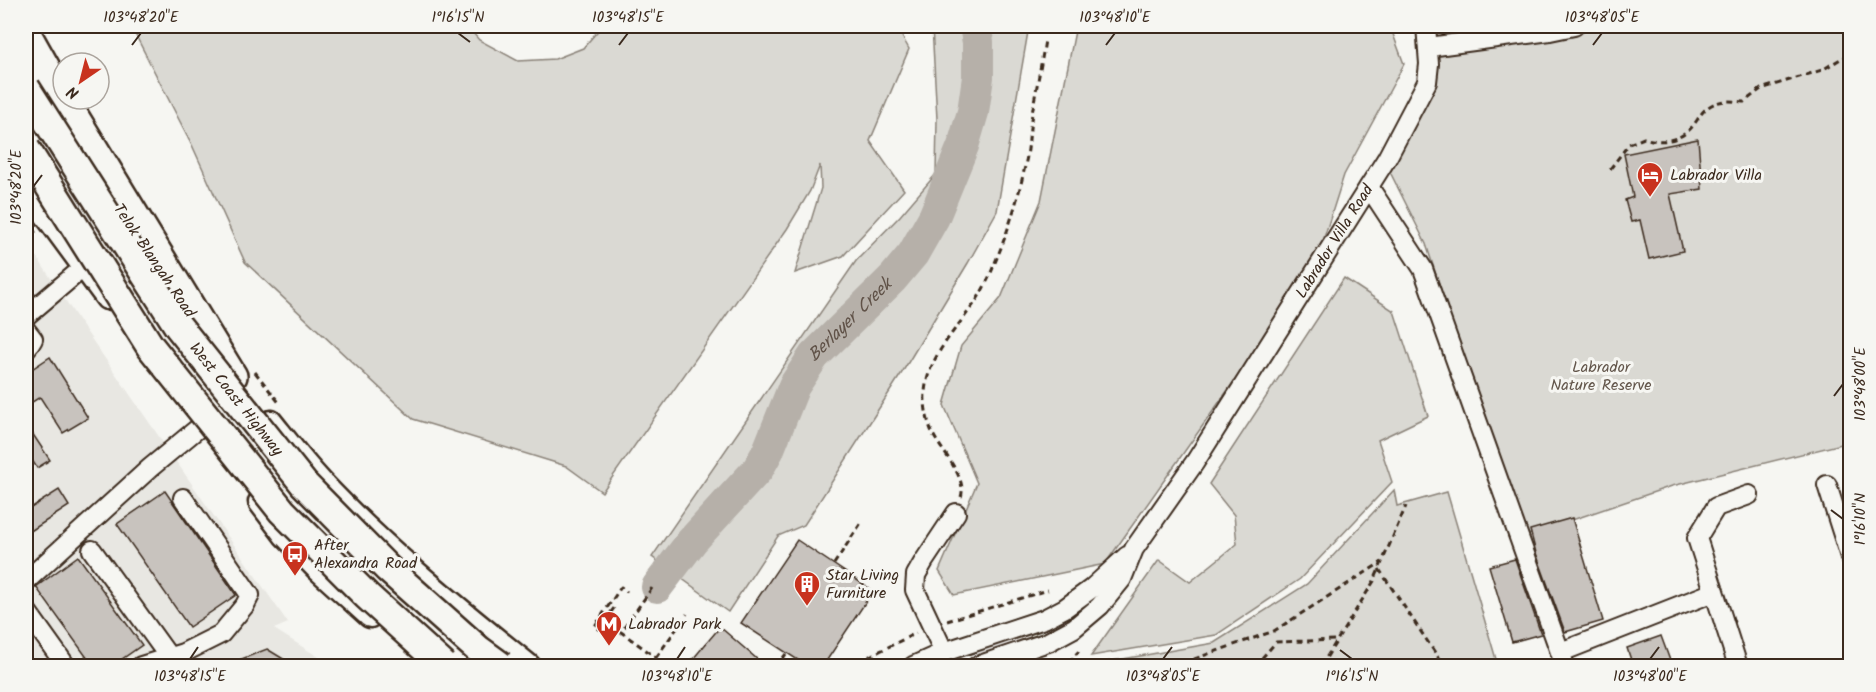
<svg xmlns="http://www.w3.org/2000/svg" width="1876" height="692" viewBox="0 0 1876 692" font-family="Kalam,sans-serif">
<rect width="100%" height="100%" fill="#f6f6f2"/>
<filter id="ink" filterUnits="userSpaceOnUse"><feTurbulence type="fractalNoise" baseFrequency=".0167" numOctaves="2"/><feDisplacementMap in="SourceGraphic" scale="12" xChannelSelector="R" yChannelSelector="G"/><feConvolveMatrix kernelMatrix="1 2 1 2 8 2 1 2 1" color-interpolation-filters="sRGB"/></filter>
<g filter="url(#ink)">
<path fill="#e8e7e2" d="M27,242L79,321L288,623L274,629L333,666H26V243Z"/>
<g fill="#dad9d3" stroke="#8a8278" stroke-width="1.5">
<path d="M131,26H467L479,40L518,61L555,59L583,48L602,26H896L909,49L870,141L904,190L843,256L795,273L821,188L820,165L810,191L787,229L602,492L566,466L413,419L245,262L192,145Z"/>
<path d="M932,26H1029L997,211L968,263L903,371L804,525L778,536L728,612L652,557L856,261L900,216L936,174L937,119Z"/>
<path d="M1076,26H1390L1404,64L1344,175L1323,241L1254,353L1105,564L954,595L939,571L977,483L944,405L961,346L1001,298L1041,201Z"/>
<path d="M1433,26H1850V442L1672,486L1522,537L1426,244L1390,172L1437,63Z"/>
<path d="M1344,278L1394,311L1428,416L1378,440L1392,482L1300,579L1216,635L1091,656L1159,560L1190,582L1237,544L1234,515L1209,484Z"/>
<path d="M1394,490L1397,506L1447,492L1498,666H1421L1419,662L1349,666H1083L1214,643L1307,584Z"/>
</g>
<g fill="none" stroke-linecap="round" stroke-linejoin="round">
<path stroke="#b6b0a9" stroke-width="32" id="s1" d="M657,587L692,541L758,469L768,451L794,386L814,356L893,278L913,254L934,217L963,146L973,112L978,77V42L975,26"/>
</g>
<g fill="#c8c3be" stroke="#3b2a1e" stroke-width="1.5">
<path d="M1698,139L1702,189L1670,194L1683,251L1649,259L1640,220L1631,222L1625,200L1633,197L1624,154Z"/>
<path d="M50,357L88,418L63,433L40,397L26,406V373Z"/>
<path d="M26,424L50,460L37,468L26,451Z"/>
<path d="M59,490L69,506L26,534V511Z"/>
<path d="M165,491L236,595L189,627L117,524Z"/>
<path d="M1572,518L1603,621L1565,632L1536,553L1530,530Z"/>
<path d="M797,540L873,591L823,666H807L741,623Z"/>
<path d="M78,556L142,645L112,666H93L36,587Z"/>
<path d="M1515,559L1541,634L1512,642L1489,566Z"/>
<path d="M720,627L765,666H687Z"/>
<path d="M1661,636L1672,666H1633L1627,648Z"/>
<path d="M267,649L295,666H224Z"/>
</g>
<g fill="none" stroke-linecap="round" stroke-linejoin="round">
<g stroke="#3b2a1e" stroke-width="22">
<g id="minor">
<path d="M1429,47L1550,31L1574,26"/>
<path d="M1369,187L1423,269L1565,666"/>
<path d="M26,316L84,267"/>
<path d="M26,330L33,339L30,344L26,349"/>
<path d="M1827,485L1850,557"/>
<path d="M92,550L169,657"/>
<path d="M26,581L150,468L202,425"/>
<path d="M26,610L66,666"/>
<path d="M944,652L915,590L916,575L924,561L956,513"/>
<path d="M1561,652L1714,592"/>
<path d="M141,666L183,653L221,634L245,605L250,595L183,498"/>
<path d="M913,666L944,652L1044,619L1065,608L1091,589L1127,556"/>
<path id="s2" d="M977,666L1048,642L1074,628L1100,606L1122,579L1134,549L1195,462L1387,158L1427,82L1429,64L1426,26"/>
<path d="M1738,666L1697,538L1716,507L1749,495"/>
</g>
</g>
<g stroke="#3b2a1e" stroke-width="27">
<g id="major">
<path d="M26,68L46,100"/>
<path d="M26,188L107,298"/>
<path d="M271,422C287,442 303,463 321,482C383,548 459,610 529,666"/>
<path d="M260,502L285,535L318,569L370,616"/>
</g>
</g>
<g stroke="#3b2a1e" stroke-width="32">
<g id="highway">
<path d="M26,32L63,98"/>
<path d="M64,99L233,376"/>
</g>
</g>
<g stroke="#3b2a1e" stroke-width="3" stroke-dasharray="6 4.5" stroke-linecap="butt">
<path d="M1610,169L1629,144L1644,138C1659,143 1677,142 1689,130C1696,124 1700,113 1707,108C1718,99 1731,101 1744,102L1761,89L1822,70L1844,57"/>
<path d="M26,237L36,231"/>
<path d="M255,372L281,405"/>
<path d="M961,497C968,477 939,449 932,432C927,421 924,404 925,392C928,355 959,327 978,298C984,288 990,276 994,265C1008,232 1019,197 1026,161C1029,148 1029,134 1031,120C1035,94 1041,67 1045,40"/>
<path d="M834,564L861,523"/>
<path d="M1379,569L1444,666"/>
<path d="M652,588L621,632L657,658"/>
<path d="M614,608L599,629L595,626L621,587L627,592"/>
<path d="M947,621L1048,590"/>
<path d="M786,654L783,658L795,666"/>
<path d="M650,666L687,614"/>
<path d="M850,666L916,633"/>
<path d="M1059,666L1067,664L1079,651"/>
<path d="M1174,666L1274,631L1382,562"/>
<path d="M1255,666L1276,642L1337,640"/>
<path d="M1321,666L1374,581L1406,506"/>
</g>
<use href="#minor" stroke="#f6f6f2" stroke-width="18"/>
<use href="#major" stroke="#f6f6f2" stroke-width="22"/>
<use href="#highway" stroke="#f6f6f2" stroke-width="27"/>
<g stroke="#3b2a1e" stroke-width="32" stroke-linecap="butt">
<g id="highway-bridge">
<path id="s3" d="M26,88L178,326L304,484L388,569L479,650L501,666"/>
<path d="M26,149L150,346L282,511L367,596L444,666"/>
</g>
</g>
<use href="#highway-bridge" stroke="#f6f6f2" stroke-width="27"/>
</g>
</g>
<path fill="none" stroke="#3b2a1e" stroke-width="2" d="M458,33L470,42M132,45L141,33M619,45L628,33M1106,45L1115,33M1593,45L1602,33M33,187L42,175M1834,396L1843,384M1831,510L1843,519M1340,650L1352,659M190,659L198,647M677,659L685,647M1163,659L1172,647M1650,659L1659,647"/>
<defs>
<g id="hotel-pin" transform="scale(1.35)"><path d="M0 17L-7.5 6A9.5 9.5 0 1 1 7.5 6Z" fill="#c8321e" stroke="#f6f6f2"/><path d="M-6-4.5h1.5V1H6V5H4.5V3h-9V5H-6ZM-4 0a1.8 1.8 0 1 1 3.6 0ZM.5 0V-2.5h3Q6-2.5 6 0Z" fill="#fff"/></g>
<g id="bus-pin" transform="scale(1.35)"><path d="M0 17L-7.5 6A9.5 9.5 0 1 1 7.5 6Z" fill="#c8321e" stroke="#f6f6f2"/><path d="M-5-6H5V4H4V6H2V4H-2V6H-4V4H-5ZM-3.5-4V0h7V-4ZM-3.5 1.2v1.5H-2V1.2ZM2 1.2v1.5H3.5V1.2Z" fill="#fff"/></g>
<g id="building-pin" transform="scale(1.35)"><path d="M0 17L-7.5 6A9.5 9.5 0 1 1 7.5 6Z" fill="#c8321e" stroke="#f6f6f2"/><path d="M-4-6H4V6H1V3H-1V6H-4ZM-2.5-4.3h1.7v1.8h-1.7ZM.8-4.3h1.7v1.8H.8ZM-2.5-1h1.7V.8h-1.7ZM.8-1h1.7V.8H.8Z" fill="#fff"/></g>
<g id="metro-pin" transform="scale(1.35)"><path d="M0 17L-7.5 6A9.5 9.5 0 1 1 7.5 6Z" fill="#c8321e" stroke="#f6f6f2"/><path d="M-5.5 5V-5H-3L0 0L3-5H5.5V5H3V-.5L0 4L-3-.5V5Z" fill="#fff"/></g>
</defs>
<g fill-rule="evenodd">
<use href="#hotel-pin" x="1650" y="175"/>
<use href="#bus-pin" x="295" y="554"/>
<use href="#building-pin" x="807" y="584"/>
<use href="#metro-pin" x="609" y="624"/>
</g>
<g text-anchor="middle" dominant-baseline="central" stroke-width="6" stroke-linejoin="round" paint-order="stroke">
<g font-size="16" fill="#3b2a1e" stroke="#f6f6f2" text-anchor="start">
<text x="1670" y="175">Labrador Villa</text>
<text x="314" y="545">After<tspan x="314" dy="18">Alexandra Road</tspan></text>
<text x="826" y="575">Star Living<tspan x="826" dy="18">Furniture</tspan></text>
<text x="628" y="624">Labrador Park</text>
</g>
<g font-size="16" fill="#3b2a1e" stroke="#f6f6f2">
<text stroke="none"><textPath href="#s2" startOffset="573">Labrador Villa Road</textPath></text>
<text transform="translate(154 261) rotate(56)">Telok Blangah Road</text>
<text stroke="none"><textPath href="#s3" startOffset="376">West Coast Highway</textPath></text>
</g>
<g font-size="16" fill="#63564b" stroke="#f6f6f2">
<text x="1601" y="367">Labrador<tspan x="1601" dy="18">Nature Reserve</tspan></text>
</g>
<g font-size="18" font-style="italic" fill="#605248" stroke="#f6f6f2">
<text stroke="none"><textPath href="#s1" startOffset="333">Berlayer Creek</textPath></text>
</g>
</g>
<rect width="1876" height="692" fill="none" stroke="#f6f6f2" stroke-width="66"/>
<g transform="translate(81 81) rotate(215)"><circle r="28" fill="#f6f6f2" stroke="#aba49d" stroke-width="1.5"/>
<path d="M0-4.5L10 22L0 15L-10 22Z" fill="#c8321e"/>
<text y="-9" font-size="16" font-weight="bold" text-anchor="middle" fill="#3b2a1e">N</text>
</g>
<rect x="33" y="33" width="1810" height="626" fill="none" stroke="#3b2a1e" stroke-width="2"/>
<g font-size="15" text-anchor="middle" fill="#3b2a1e">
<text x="141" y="22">103°48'20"E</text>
<text x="458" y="22">1°16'15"N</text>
<text x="628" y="22">103°48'15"E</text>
<text x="1115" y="22">103°48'10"E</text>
<text x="1602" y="22">103°48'05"E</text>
<text transform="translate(16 187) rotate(-90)" y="5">103°48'20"E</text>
<text transform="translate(1860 384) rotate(-90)" y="5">103°48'00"E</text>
<text transform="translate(1860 519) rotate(-90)" y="5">1°16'10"N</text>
<text x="190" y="681">103°48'15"E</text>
<text x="677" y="681">103°48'10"E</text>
<text x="1163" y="681">103°48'05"E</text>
<text x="1352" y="681">1°16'15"N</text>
<text x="1650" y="681">103°48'00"E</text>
</g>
</svg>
